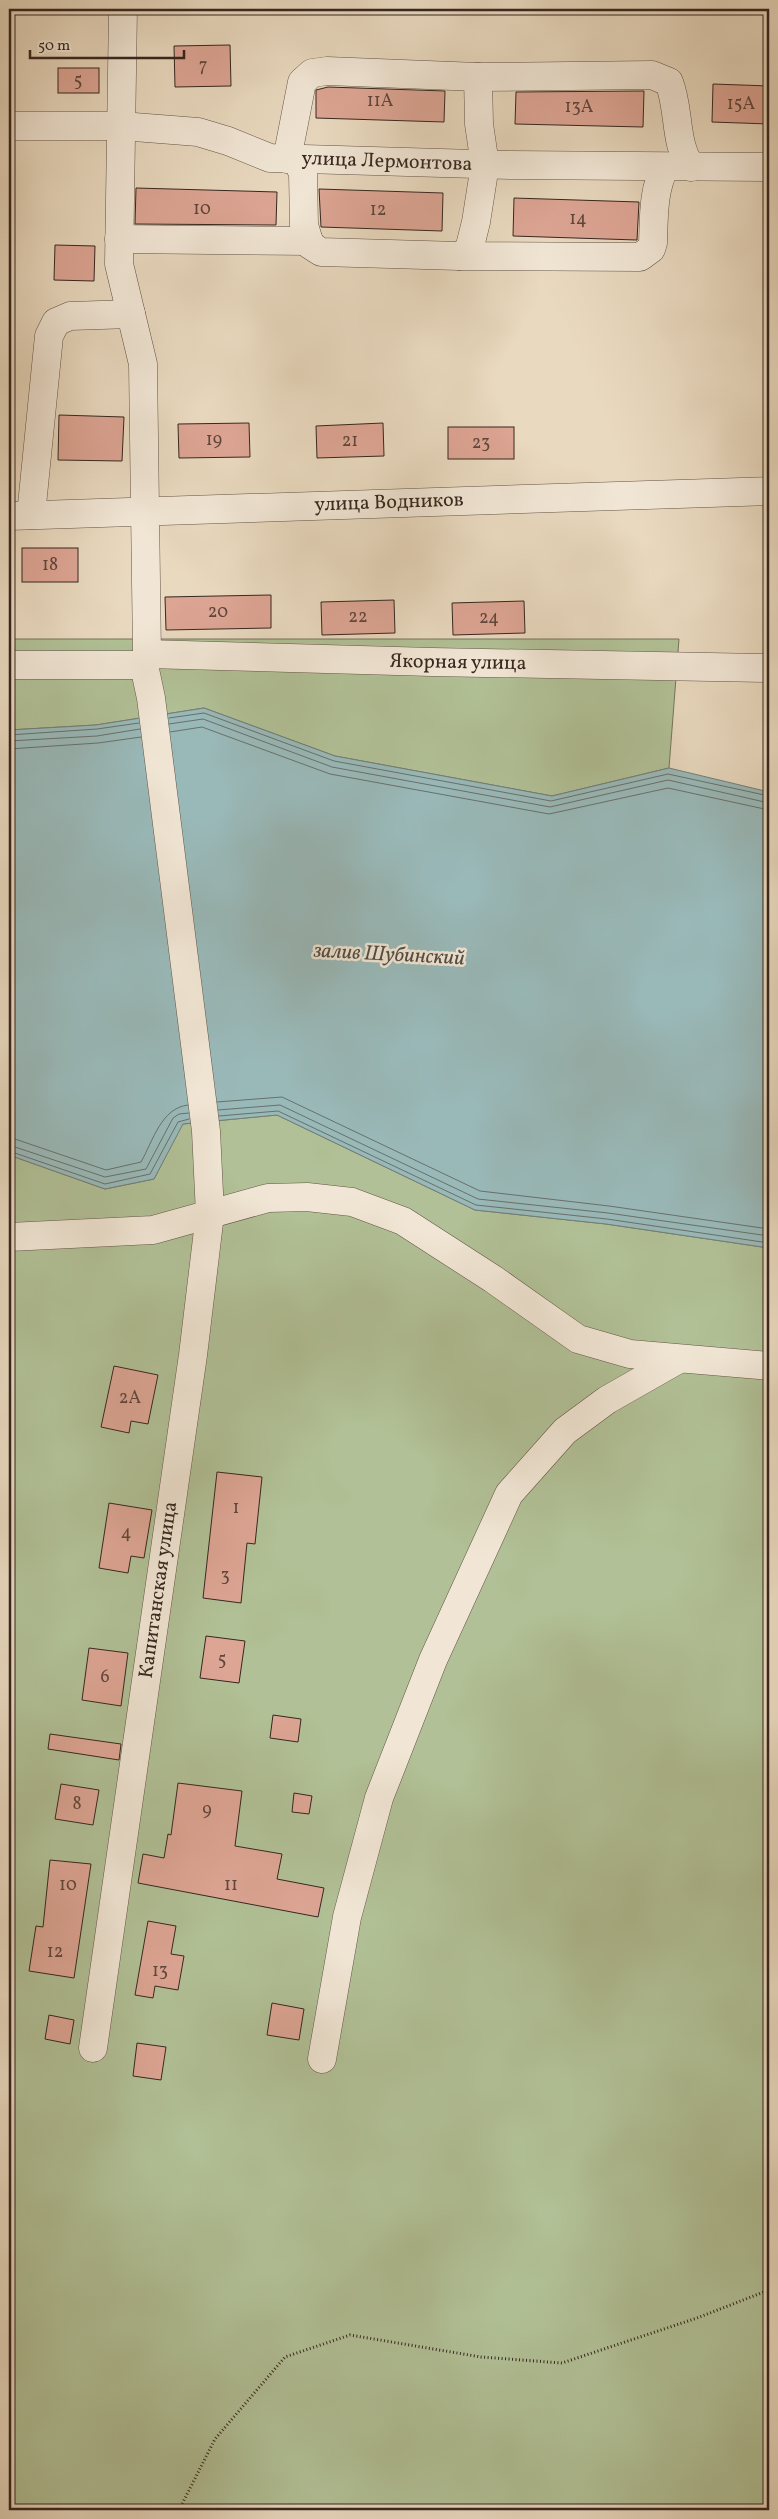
<svg xmlns="http://www.w3.org/2000/svg" width="778" height="2519" viewBox="0 0 778 2519" font-family="Vollkorn,serif">
<rect width="100%" height="100%" fill="#e9d9bf"/>
<filter id="stains"><feTurbulence type="fractalNoise" baseFrequency=".004" numOctaves="4"/><feColorMatrix values="0 0 0 0 .2 0 0 0 0 .09 0 0 0 0 .02 0 0 0 .5 -.17"/></filter>
<radialGradient id="worn" r=".72"><stop offset=".6" stop-color="#630" stop-opacity="0"/><stop offset="1" stop-color="#630" stop-opacity=".3"/></radialGradient>
<g fill="#b1c096" stroke="#74745a">
<path d="M9,639H679L669,768L552,796L335,756L204,708L96,725L9,730Z"/>
<path d="M277,1115L475,1210L606,1224L769,1248V2510H9V1155L105,1189L154,1179L182,1124Z"/>
</g>
<path fill="#99b9b9" stroke="#717f7b" d="M204,708L335,756L552,796L669,768L769,792V1248L606,1224L475,1210L277,1115L183,1124L154,1179L105,1189L9,1155V730L96,725Z"/>
<g fill="none" stroke-linecap="round" stroke-linejoin="round">
<g stroke="#68706c" stroke-width="1">
<path d="M169,718L204,713L334,761L551,801L668,774L769,796"/>
<path d="M169,724L203,719L332,767L550,807L668,780L769,803"/>
<path d="M170,732L202,727L330,774L549,814L668,788L769,810"/>
<path d="M9,735L97,729L139,723"/>
<path d="M9,741L97,736L140,729"/>
<path d="M9,749L98,743L141,737"/>
<path d="M217,1102L282,1097L480,1191L609,1206L769,1229"/>
<path d="M218,1110L280,1105L478,1199L608,1213L769,1236"/>
<path d="M219,1116L278,1111L476,1205L607,1219L769,1243"/>
<path d="M9,1137L106,1170L141,1162C153,1141 161,1108 188,1105"/>
<path d="M9,1145L105,1177L146,1169L173,1118L179,1114L189,1113"/>
<path d="M9,1151L105,1184L150,1174L178,1122L189,1119"/>
</g>
</g>
<g fill="#dda594" stroke="#36271f">
<path d="M230,45L231,86L175,87L174,46Z"/>
<rect x="58" y="68" width="41" height="25"/>
<path d="M713,84L769,86V124L712,122Z"/>
<path d="M328,87L445,91L444,122L316,118V90Z"/>
<path d="M644,91L643,127L515,124L516,92Z"/>
<path d="M136,188L277,192L276,225L135,224Z"/>
<path d="M319,189L443,193L442,231L321,227Z"/>
<path d="M514,198L639,202L637,240L513,236Z"/>
<path d="M55,245L95,246L94,281L54,280Z"/>
<path d="M59,415L124,417L122,461L58,460Z"/>
<path d="M249,423L250,457L179,458L178,424Z"/>
<path d="M383,423L384,456L317,458L316,426Z"/>
<rect x="448" y="427" width="66" height="32"/>
<rect x="22" y="548" width="56" height="34"/>
<path d="M271,595V628L166,630L165,597Z"/>
<path d="M394,600L395,633L322,635L321,602Z"/>
<path d="M524,601L525,633L453,635L452,603Z"/>
<path d="M114,1366L158,1375L148,1424L131,1421L129,1433L101,1427Z"/>
<path d="M217,1472L262,1477L255,1544L247,1543L241,1603L203,1598Z"/>
<path d="M109,1503L152,1510L144,1558L131,1556L128,1573L99,1568Z"/>
<path d="M206,1636L245,1641L239,1683L200,1678Z"/>
<path d="M89,1648L128,1653L121,1706L82,1700Z"/>
<path d="M273,1715L301,1719L298,1742L270,1738Z"/>
<path d="M50,1734L121,1744L119,1760L48,1749Z"/>
<path d="M178,1783L242,1791L235,1846L282,1854L277,1879L324,1888L318,1917L138,1883L143,1854L164,1858L168,1834L171,1835Z"/>
<path d="M61,1784L99,1790L93,1825L55,1819Z"/>
<path d="M294,1793L312,1796L309,1814L292,1812Z"/>
<path d="M50,1860L91,1864L74,1978L29,1971L36,1926L43,1927Z"/>
<path d="M148,1921L176,1926L171,1954L184,1956L178,1990L155,1986L153,1998L135,1995Z"/>
<path d="M272,2003L304,2009L299,2040L267,2035Z"/>
<path d="M49,2015L74,2020L70,2044L45,2039Z"/>
<path d="M137,2043L166,2047L161,2080L133,2076Z"/>
</g>
<g fill="none" stroke-linecap="round" stroke-linejoin="round">
<g stroke="#635447" stroke-width="29">
<g id="minor">
<path d="M9,126H121L198,132L228,141L270,158L511,165L769,167"/>
<path d="M287,159L302,82L312,73L327,71L478,77L652,75L669,82C680,110 674,143 691,167"/>
<path d="M296,159L303,173L304,225L310,245L321,252L459,256L640,257L651,249L653,243C654,216 653,190 665,167"/>
<path d="M119,239L309,241"/>
<path d="M459,256L469,250L476,222L485,165L479,124L478,77"/>
<path d="M31,515L49,336L56,322L70,316L131,314"/>
<path d="M9,516L769,491"/>
<path d="M147,654L432,662L769,668"/>
<path d="M9,665H144"/>
<path d="M9,1237L153,1230L268,1198L307,1197L352,1202L403,1221L493,1279L578,1339L630,1354L769,1366"/>
<path d="M93,2048L193,1355L210,1214L206,1131L151,698L144,665L147,654L143,364L119,264L123,9"/>
<path d="M322,2059L347,1917L379,1798L433,1660L509,1494L565,1431L607,1400L679,1359"/>
</g>
</g>
<path stroke="#36271f" stroke-width="3" stroke-dasharray="1 2.5" stroke-linecap="butt" d="M179,2510L215,2439L285,2357L350,2335L481,2357L562,2363L697,2318L769,2290"/>
<use href="#minor" stroke="#f1e6d5" stroke-width="28"/>
</g>
<g text-anchor="middle" dominant-baseline="central" stroke-width="5" stroke-linejoin="round" paint-order="stroke">
<g font-size="18" fill="#60463c">
<text x="203" y="66">7</text>
<text x="78" y="81">5</text>
<text x="380" y="101">11А</text>
<text x="741" y="104">15А</text>
<text x="579" y="107">13А</text>
<text x="202" y="209">10</text>
<text x="378" y="210">12</text>
<text x="578" y="219">14</text>
<text x="214" y="440">19</text>
<text x="350" y="441">21</text>
<text x="481" y="443">23</text>
<text x="50" y="565">18</text>
<text x="218" y="612">20</text>
<text x="358" y="617">22</text>
<text x="489" y="618">24</text>
<text x="130" y="1398">2А</text>
<text x="236" y="1508">1</text>
<text x="126" y="1533">4</text>
<text x="225" y="1576">3</text>
<text x="222" y="1660">5</text>
<text x="105" y="1677">6</text>
<text x="77" y="1804">8</text>
<text x="207" y="1810">9</text>
<text x="68" y="1885">10</text>
<text x="231" y="1885">11</text>
<text x="55" y="1952">12</text>
<text x="160" y="1971">13</text>
</g>
<g font-size="20" fill="#36271f" stroke="#f1e6d5">
<text transform="translate(387 162) rotate(2)">улица Лермонтова</text>
<text transform="translate(389 503) rotate(-2)">улица Водников</text>
<text transform="translate(458 663) rotate(1)">Якорная улица</text>
<text transform="translate(159 1590) rotate(-82)">Капитанская улица</text>
</g>
<g font-size="21" font-style="italic" fill="#4f4c46" stroke="#f1e6d5">
<text transform="translate(389 955) rotate(3)">залив Шубинский</text>
</g>
</g>
<rect width="778" height="2519" fill="none" stroke="#e9d9bf" stroke-width="30"/>
<rect x="10" y="10" width="758" height="2499" fill="none" stroke="#36271f" stroke-width="2.5"/>
<rect x="15" y="15" width="748" height="2489" fill="none" stroke="#36271f"/>
<path d="M30 50v8h154v-8" fill="none" stroke="#36271f" stroke-width="2.5"/>
<text x="38" y="50" font-size="15" fill="#36271f" stroke="#f1e6d5" stroke-width="4" paint-order="stroke">50 m</text>
<rect width="100%" height="100%" filter="url(#stains)"/>
<rect width="100%" height="100%" fill="url(#worn)"/>
</svg>
